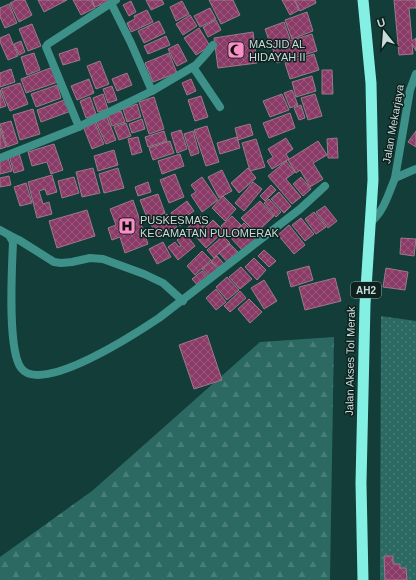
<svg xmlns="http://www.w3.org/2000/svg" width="416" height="580" viewBox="0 0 416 580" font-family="Arial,sans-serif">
<defs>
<pattern id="grass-dots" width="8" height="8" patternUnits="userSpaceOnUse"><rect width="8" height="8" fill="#2b6962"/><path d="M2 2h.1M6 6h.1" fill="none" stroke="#487e78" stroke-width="1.8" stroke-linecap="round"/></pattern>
<pattern id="forest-firs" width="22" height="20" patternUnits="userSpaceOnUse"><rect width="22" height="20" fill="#2b6962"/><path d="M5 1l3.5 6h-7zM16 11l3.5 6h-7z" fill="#487e78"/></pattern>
<pattern id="building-cross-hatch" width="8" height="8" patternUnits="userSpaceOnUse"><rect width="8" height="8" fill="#8b3b67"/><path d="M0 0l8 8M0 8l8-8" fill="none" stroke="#9a577c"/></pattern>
</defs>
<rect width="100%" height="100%" fill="#123d39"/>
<path fill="url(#grass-dots)" d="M381,316L416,321V580H380Z"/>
<path fill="url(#forest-firs)" d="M334,337L330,580H0V557L92,491L260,342Z"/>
<g fill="url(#building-cross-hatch)" stroke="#9c7a8a">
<path d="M16,0H25L32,15L19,22L10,3Z"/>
<path d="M38,0H67L44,12Z"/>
<path d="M73,0H91L95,8L81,15Z"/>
<path d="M92,0H109V1L95,7Z"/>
<path d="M146,0H162L164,4L151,10Z"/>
<path d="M209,0H233L240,15L221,24Z"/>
<path d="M282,0H294L299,10L290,15Z"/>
<path d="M295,0H315L316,3L300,11Z"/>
<path d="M394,0H416V8H409L412,41L416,38V51L412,44L413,54L399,55Z"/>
<path d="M131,1L136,12L129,16L123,5Z"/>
<path d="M182,1L189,14L176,21L170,7Z"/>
<path d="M9,4L17,23L5,28L0,17V8Z"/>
<path d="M210,8L216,19L200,27L194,16Z"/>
<path d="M147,10L153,22L131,32L127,23L135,19L134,16Z"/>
<path d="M307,12L313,31L292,39L285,20Z"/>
<path d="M190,15L197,26L183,35L176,24Z"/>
<path d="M216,20L221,30L208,37L203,27Z"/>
<path d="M159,21L165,33L144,43L138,31Z"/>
<path d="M284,22L290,39L271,46L265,29Z"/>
<path d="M32,24L41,46L28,51L19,29Z"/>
<path d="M199,28L210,46L196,55L184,38Z"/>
<path d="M253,32L257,63L218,68L214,38Z"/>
<path d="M9,34L18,56L8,60L0,42V38Z"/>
<path d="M312,34L317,51L277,63L272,46Z"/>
<path d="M166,36L170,45L148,54L144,46Z"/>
<path d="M21,41L25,52L19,55L14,44Z"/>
<path d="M178,44L187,61L177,66L168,49Z"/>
<path d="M77,48L80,60L63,65L59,54Z"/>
<path d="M34,53L40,70L27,75L21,57Z"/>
<path d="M169,53L177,73L153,82L145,63Z"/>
<path d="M314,54L319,70L290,79L285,63Z"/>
<path d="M100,61L109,84L96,89L87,66Z"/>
<path d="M53,67L58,82L26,93L21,79Z"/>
<path d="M11,69L15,82L0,87V73Z"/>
<path d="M322,70H332L333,94H322Z"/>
<path d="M127,73L132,85L117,91L112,79Z"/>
<path d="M312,76L316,91L296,97L292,82Z"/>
<path d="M89,79L94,93L77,100L71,86Z"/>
<path d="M191,79L196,91L187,95L182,83Z"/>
<path d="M20,83L28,104L10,111L1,89Z"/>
<path d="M57,85L61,98L36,107L31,94Z"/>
<path d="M112,86L117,100L108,103L103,89Z"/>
<path d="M0,90L6,106L0,108Z"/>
<path d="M292,90L298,105L290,108L284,93Z"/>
<path d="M103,94L108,109L98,112L93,98Z"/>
<path d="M282,94L289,110L270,117L263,101Z"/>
<path d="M315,94L322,116L308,120L301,98Z"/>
<path d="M201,96L208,117L195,121L188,100Z"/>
<path d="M90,97L96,114L86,118L80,101Z"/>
<path d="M154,97L164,129L149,134L139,102Z"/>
<path d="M67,99L71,111L41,122L37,110Z"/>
<path d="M137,104L141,117L127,122L123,109Z"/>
<path d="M301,105L305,118L299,120L294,108Z"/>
<path d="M33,109L40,134L20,140L13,115Z"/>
<path d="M121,111L125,122L112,126L108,115Z"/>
<path d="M290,113L295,128L269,138L263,123Z"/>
<path d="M107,117L116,140L106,144L96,122Z"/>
<path d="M142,119L145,129L132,133L129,124Z"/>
<path d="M11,121L18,143L7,147L0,124Z"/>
<path d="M94,121L104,144L92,149L83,126Z"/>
<path d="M126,123L131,136L119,140L114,127Z"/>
<path d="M250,124L253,135L238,140L235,128Z"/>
<path d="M207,126L219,162L206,166L194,130Z"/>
<path d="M0,128L6,147L0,149Z"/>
<path d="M181,130L187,149L177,153L171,133Z"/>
<path d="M164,131L167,141L148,147L145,137Z"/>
<path d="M193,131L199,153L191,156L184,134Z"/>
<path d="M416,131V147L408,142Z"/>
<path d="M138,137L142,152L132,155L128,139Z"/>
<path d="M237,137L240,148L220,154L217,143Z"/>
<path d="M286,138L293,149L286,154L289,159L272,169L267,161L273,157L268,149Z"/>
<path d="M337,138L338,158H328L327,139Z"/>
<path d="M256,139L265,167L250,171L242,143Z"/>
<path d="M170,141L174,153L153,160L149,148Z"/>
<path d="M318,141L327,155L313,163L323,179L310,187L300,170L296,173L288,160Z"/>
<path d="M54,144L63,170L51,174L47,162L32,166L28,152Z"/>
<path d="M114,150L118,165L98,171L94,156Z"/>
<path d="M19,153L24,170L14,173L9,155Z"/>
<path d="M180,154L184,166L162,174L158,161Z"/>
<path d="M8,158L12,171L0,174V161Z"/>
<path d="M286,161L295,172L286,179L301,197L292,204L268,176Z"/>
<path d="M93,168L100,193L82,197L76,172Z"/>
<path d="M118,168L124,188L104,193L99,174Z"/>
<path d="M248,168L256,178L239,193L231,183Z"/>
<path d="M222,170L232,191L219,198L208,177Z"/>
<path d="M175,174L184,197L169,203L160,180Z"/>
<path d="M52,175L57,192L47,195L45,189L39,191L43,204L49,202L52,214L37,218L28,182Z"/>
<path d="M9,176L11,185L0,187V178Z"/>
<path d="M74,177L79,193L62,198L58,181Z"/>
<path d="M202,177L218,200L202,212L191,195L196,192L191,185Z"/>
<path d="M301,177L311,189L303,196L293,184Z"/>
<path d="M148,182L151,192L138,196L135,187Z"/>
<path d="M253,182L262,189L244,211L235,203Z"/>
<path d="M26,183L32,203L20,206L14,187Z"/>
<path d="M271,185L276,190L265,201L260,196Z"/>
<path d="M279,192L291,206L284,213L271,199Z"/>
<path d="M158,194L165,213L148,220L140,200Z"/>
<path d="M223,196L236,209L225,221L212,208Z"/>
<path d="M269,199L281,212L276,217L264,203Z"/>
<path d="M133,200L148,244L125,253L120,237L112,240L108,228L116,225L110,209Z"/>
<path d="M187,201L194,211L185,217L188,220L180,226L171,213Z"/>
<path d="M260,201L274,216L256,233L241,218Z"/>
<path d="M325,206L337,221L328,228L316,212Z"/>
<path d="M87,210L95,236L57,248L49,221Z"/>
<path d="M314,212L326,227L316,234L305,219Z"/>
<path d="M167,214L177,227L160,238L151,225Z"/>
<path d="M201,216L208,223L192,237L185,230Z"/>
<path d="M232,216L241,225L230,235L221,226Z"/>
<path d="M301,218L314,234L305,241L292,225Z"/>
<path d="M213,220L224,231L206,248L196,237Z"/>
<path d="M244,223L258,237L243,251L230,237Z"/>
<path d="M289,225L305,245L294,254L278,235Z"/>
<path d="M185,233L195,246L178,260L168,247L175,242L179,247L181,246L177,240Z"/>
<path d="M223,236L230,243L214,258L207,250Z"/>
<path d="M401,238L416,239L414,256L400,254Z"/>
<path d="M163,242L171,257L157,264L149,249Z"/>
<path d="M230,244L239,253L228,263L219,253Z"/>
<path d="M264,250L276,261L269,267L258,256Z"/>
<path d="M202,251L211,260L195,275L187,266Z"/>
<path d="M217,256L225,265L220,270L211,261Z"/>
<path d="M254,258L266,270L257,280L245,267Z"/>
<path d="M211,262L218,270L209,277L202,269Z"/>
<path d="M309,266L313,280L291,287L287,272Z"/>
<path d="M241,267L252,279L240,289L229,277Z"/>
<path d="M386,268L408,272L405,290L383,287Z"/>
<path d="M202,271L209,279L199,287L192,279Z"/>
<path d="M227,277L239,290L227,300L216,287Z"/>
<path d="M335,278L341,301L305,310L299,287Z"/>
<path d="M264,280L277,301L264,309L251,288Z"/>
<path d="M216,289L226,302L216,310L206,298Z"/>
<path d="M240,291L246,298L230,312L224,306Z"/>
<path d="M249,299L262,312L250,323L238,309Z"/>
<path d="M207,335L222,380L194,389L179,345Z"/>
<path d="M384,556H393V564H400V568H406L407,580H385Z"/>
</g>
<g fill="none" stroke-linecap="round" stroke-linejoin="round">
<g stroke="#3e9188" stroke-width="8">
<path d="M111,3L131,43L152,91"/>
<path d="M193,67L220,107"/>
<path d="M79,127L46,47L48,44L116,0"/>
<path d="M0,158L76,128L152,91L196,65L206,54L213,45"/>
<path d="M395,178L410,90L416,74"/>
<path d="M370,223C384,211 388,195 395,178L416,169"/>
<path d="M0,230L9,235L13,242C12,267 7,349 21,368C41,396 138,332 159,318L300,209L325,186"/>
<path d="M9,235L19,240L54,262L61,263L72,262L90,258L103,259L144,274L163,283L183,301"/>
</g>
<path stroke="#84f0e4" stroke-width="11" d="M363,580L361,483L365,304L373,180L371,83L363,0"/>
</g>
<defs>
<g id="mosque-square" transform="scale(0.9)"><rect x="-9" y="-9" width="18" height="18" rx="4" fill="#fa8fc6" stroke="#0f211e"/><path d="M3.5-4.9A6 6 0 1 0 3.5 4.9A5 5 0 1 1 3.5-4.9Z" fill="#111"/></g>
<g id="hospital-square" transform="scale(0.9)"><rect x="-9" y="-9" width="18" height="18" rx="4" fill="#fa8fc6" stroke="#0f211e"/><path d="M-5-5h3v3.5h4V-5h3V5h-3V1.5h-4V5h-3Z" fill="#111"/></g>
</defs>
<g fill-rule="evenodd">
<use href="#mosque-square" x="236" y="50"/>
<use href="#hospital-square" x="127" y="226"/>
</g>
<g text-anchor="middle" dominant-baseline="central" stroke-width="3" stroke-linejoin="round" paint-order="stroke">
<rect fill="#0f211e" stroke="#90a5a2" stroke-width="1" x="351" y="282" width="30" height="16" rx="3"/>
<g font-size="10" font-weight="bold" fill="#c7ddda">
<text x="366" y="290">AH2</text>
</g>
<g font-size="11" fill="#c7ddda" stroke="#0f211e" text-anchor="start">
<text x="249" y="44">MASJID AL<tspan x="249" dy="13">HIDAYAH II</tspan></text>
<text x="140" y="220">PUSKESMAS<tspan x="140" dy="13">KECAMATAN PULOMERAK</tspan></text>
</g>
<g font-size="11" fill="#c7ddda" stroke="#0f211e">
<text transform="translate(393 124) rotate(-80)">Jalan Mekarjaya</text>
<text transform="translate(350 361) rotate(-89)">Jalan Akses Tol Merak</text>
</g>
</g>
<g transform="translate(384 32) rotate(343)" stroke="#0f211e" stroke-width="3" paint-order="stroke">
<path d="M0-3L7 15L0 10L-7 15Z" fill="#c7ddda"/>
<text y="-6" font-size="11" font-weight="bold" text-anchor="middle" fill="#c7ddda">U</text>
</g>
</svg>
